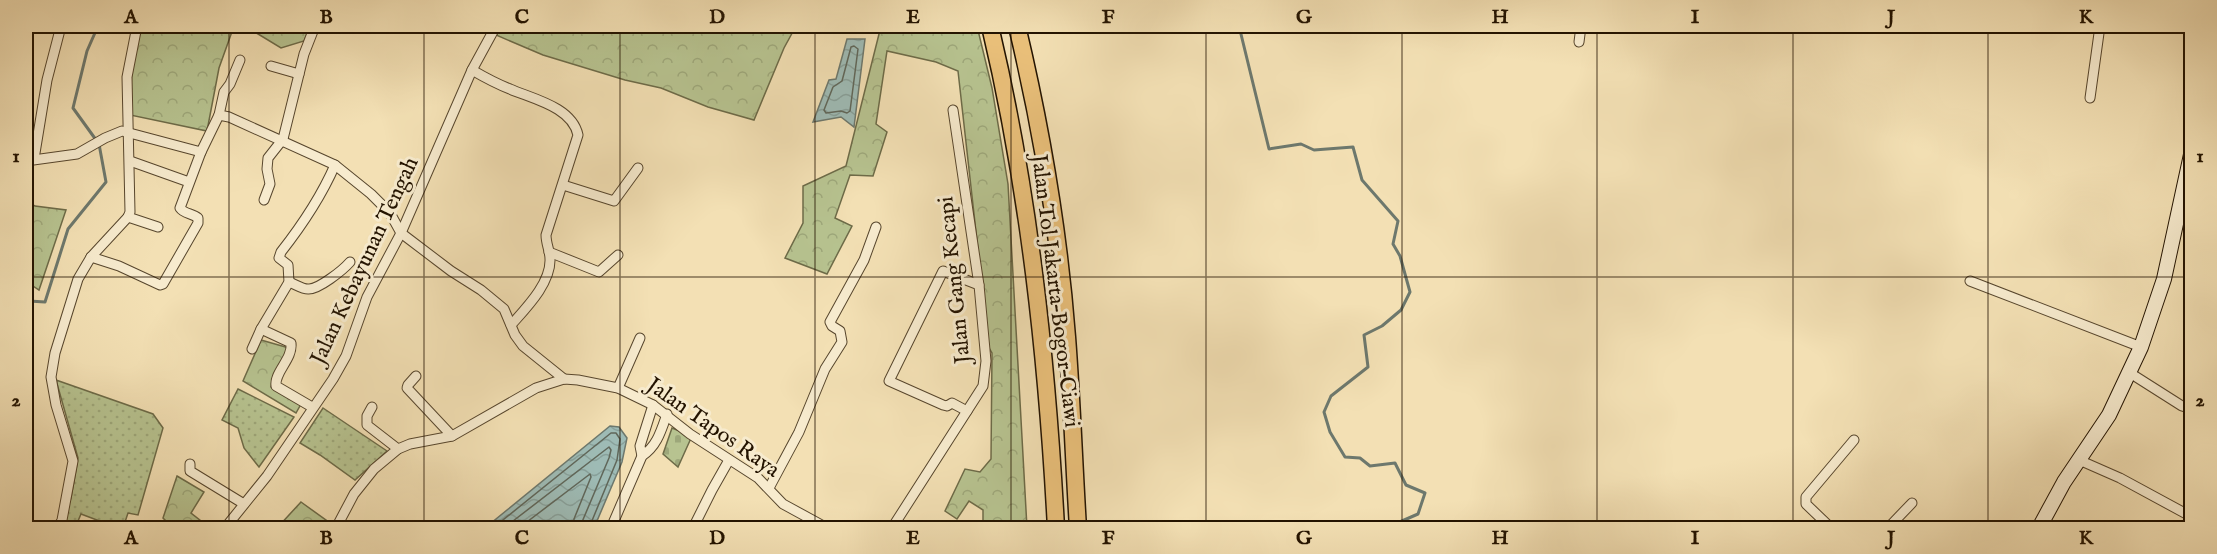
<svg xmlns="http://www.w3.org/2000/svg" width="2217" height="554" viewBox="0 0 2217 554" font-family="'IM FELL English',serif">
<defs>
<pattern id="grass-dots" width="8" height="8" patternUnits="userSpaceOnUse" patternTransform="scale(1.5)"><rect width="8" height="8" fill="#b7c390"/><path d="M2 2h.1M6 6h.1" fill="none" stroke="#9da77a" stroke-width="1.8" stroke-linecap="round"/></pattern>
<pattern id="forest-crowns" width="20" height="18" patternUnits="userSpaceOnUse" patternTransform="scale(1.5)"><rect width="20" height="18" fill="#b7c390"/><path d="M2 6a3 3 0 1 1 6 0M12 15a3 3 0 1 1 6 0" fill="none" stroke="#9da77a"/></pattern>
<pattern id="cemetery-stones" width="16" height="16" patternUnits="userSpaceOnUse" patternTransform="scale(1.5)"><rect width="16" height="16" fill="#b7c390"/><path d="M2 7V4a2 2 0 0 1 4 0v3zM10 15v-3a2 2 0 0 1 4 0v3z" fill="#9da77a"/></pattern>
<pattern id="water-waves" width="16" height="10" patternUnits="userSpaceOnUse" patternTransform="scale(1.5)"><rect width="16" height="10" fill="#9ebbb5"/><path d="M0 5q4-4 8 0t8 0" fill="none" stroke="#88a09a"/></pattern>
</defs>
<rect width="100%" height="100%" fill="#f3e0b4"/>
<filter id="stains"><feTurbulence type="fractalNoise" baseFrequency=".00333" numOctaves="4"/><feColorMatrix values="0 0 0 0 .2 0 0 0 0 .09 0 0 0 0 .02 0 0 0 .5 -.17"/></filter>
<radialGradient id="worn" r=".72"><stop offset=".6" stop-color="#630" stop-opacity="0"/><stop offset="1" stop-color="#630" stop-opacity=".3"/></radialGradient>
<g fill="url(#grass-dots)" stroke="#6d6b48" stroke-width="1.5">
<path d="M56,380L153,414L163,428L138,515L128,513L123,528H118L81,514L75,528H60L71,498L78,458Z"/>
<path d="M238,389L294,417L259,467L244,448L238,428L222,420Z"/>
<path d="M323,408L387,451L355,480L320,455L300,443Z"/>
</g>
<g fill="url(#forest-crowns)" stroke="#6d6b48" stroke-width="1.5">
<path d="M142,26H234L219,68L207,131L130,115L132,63Z"/>
<path d="M245,26H310L304,41L281,48Z"/>
<path d="M502,26H796L784,48L754,120L708,107L661,88L625,80L543,55L496,35Z"/>
<path d="M881,26H977L992,88L1008,184L1027,528H983V510L969,501L957,519L945,511L965,469L980,472L991,459L992,353L989,348L958,71L936,62L887,51L876,124L887,132L873,176L850,175L835,218L852,226L827,274L785,258L803,223V186L846,166Z"/>
<path d="M26,200L35,206L66,210L39,290L30,284L26,279Z"/>
<path d="M261,340L289,348L271,387L301,404L296,413L243,381Z"/>
<path d="M177,476L204,492L191,513L210,528H170L171,526L163,518Z"/>
<path d="M301,502L330,523L326,528H277Z"/>
</g>
<path fill="url(#cemetery-stones)" stroke="#6d6b48" stroke-width="1.5" d="M672,428L692,436L678,467L663,454Z"/>
<g fill="url(#water-waves)" stroke="#6d786d" stroke-width="1.5">
<path d="M847,39H865L854,127L841,117L813,122L829,80L836,79Z"/>
<path d="M610,426L619,427L627,438L622,462L594,528H485Z"/>
</g>
<g fill="none" stroke-linecap="round" stroke-linejoin="round">
<g stroke="#60675a" stroke-width="1.5">
<path d="M854,46L858,49L850,111L847,113L841,111L826,113L824,110L833,87L842,81L851,47Z"/>
<path d="M493,528L611,433H616L620,439L617,460L589,528"/>
<path d="M504,528L609,447L611,450L609,458L582,522V528"/>
<path d="M519,528L590,474L591,477L574,519L573,528"/>
</g>
<g stroke="#6d786d" stroke-width="3">
<path d="M1239,26L1269,149L1301,144L1314,150L1353,147L1362,180L1398,221L1393,244L1400,256L1410,292L1401,310L1382,326L1364,335L1368,367L1331,396L1324,412L1330,432L1345,457L1360,458L1370,466L1395,463L1406,485L1425,493L1418,514L1395,524L1390,528"/>
<path d="M26,295L29,301L45,302L68,229L106,182L99,144L73,108L87,51L98,26"/>
</g>
<g stroke="#57462d" stroke-width="11">
<g id="minor">
<path d="M42,26L60,29"/>
<path d="M2191,26H2192"/>
<path d="M1579,42L1581,26"/>
<path d="M271,66L299,74"/>
<path d="M472,70C484,77 497,84 510,89C533,99 572,107 578,135L546,235C546,244 550,251 550,259C551,283 526,308 511,325"/>
<path d="M2090,98L2100,26"/>
<path d="M219,115L224,92L230,84L240,60"/>
<path d="M34,159L47,80L61,26"/>
<path d="M26,161L77,154L105,138L122,131L201,152L219,115L229,117L335,165L371,194L390,213L401,233L451,271L481,290L504,309L515,335L523,346L564,379"/>
<path d="M130,161L189,182"/>
<path d="M563,185L614,201L638,168"/>
<path d="M264,200L270,184L267,169L268,158L283,139L304,54L315,26"/>
<path d="M128,217L158,227"/>
<path d="M549,252L599,272L618,255"/>
<path d="M91,257L119,266L160,285L163,284L198,223V218C192,213 184,214 180,208L201,152"/>
<path d="M1970,281L2141,347"/>
<path d="M289,282C295,284 302,289 308,289C318,290 343,270 350,262"/>
<path d="M261,329L291,343C293,359 274,372 276,386L312,407"/>
<path d="M252,349L261,329L289,282L288,265L279,258L281,252C303,224 321,197 335,165"/>
<path d="M2130,373L2182,406L2192,409"/>
<path d="M416,376L408,385L407,388L452,436"/>
<path d="M618,388L640,338"/>
<path d="M372,407L367,416V425L398,449"/>
<path d="M967,411L952,403L947,406L943,405L889,381L943,271L979,285"/>
<path d="M642,456L640,446L653,405"/>
<path d="M2079,460L2120,478L2192,517"/>
<path d="M190,464V471L244,504"/>
<path d="M769,488L799,432L825,369L842,342L840,331L832,326L830,322L864,260L876,227"/>
<path d="M58,528L62,520L73,461L56,405L51,377L55,353L78,279L91,257L128,217L130,212L127,77L137,26"/>
<path d="M225,528L267,476L333,379L346,356L367,297L401,233L472,70L496,26"/>
<path d="M336,528L354,494L374,469L398,449L410,444L452,436L536,388L564,379L578,380L618,388L653,405L690,434L758,478L783,504L827,528"/>
<path d="M611,528L642,456C657,446 661,431 667,414"/>
<path d="M693,528L712,490L729,460"/>
<path d="M892,528L983,386L986,361L979,285L953,110"/>
<path d="M1831,528L1806,504V497L1854,440"/>
<path d="M1888,528L1912,503"/>
</g>
</g>
<g stroke="#231300" stroke-width="16">
<path id="secondary" d="M2039,528L2064,482L2109,415L2141,347L2164,279L2192,150"/>
</g>
<g stroke="#231300" stroke-width="19">
<g id="motorway">
<path d="M990,26C1029,190 1047,359 1056,528"/>
<path d="M1017,26C1041,127 1059,232 1067,337C1072,401 1074,465 1078,528"/>
</g>
</g>
<use href="#minor" stroke="#f7ebce" stroke-width="9"/>
<use href="#secondary" stroke="#f7ebce" stroke-width="14"/>
<use href="#motorway" stroke="#eac07a" stroke-width="16"/>
</g>
<path fill="none" stroke="#231300" stroke-width="1.5" stroke-opacity="0.55" d="M229,26V528M424,26V528M620,26V528M815,26V528M1011,26V528M1206,26V528M1402,26V528M1597,26V528M1793,26V528M1988,26V528M26,277H2192"/>
<g text-anchor="middle" dominant-baseline="central" stroke-width="6" stroke-linejoin="round" paint-order="stroke">
<g font-size="22" fill="#231300" stroke="#f7ebce">
<text transform="translate(365 261) rotate(-65)">Jalan Kebayunan Tengah</text>
<text transform="translate(955 280) rotate(-96)">Jalan Gang Kecapi</text>
<text transform="translate(1055 291) rotate(83)">Jalan Tol Jakarta–Bogor–Ciawi</text>
<text transform="translate(713 428) rotate(35)">Jalan Tapos Raya</text>
</g>
</g>
<rect width="2217" height="554" fill="none" stroke="#f3e0b4" stroke-width="66"/>
<rect x="33" y="33" width="2151" height="488" fill="none" stroke="#231300" stroke-width="2"/>
<g font-size="20" text-anchor="middle" font-weight="bold" fill="#231300">
<text x="131" y="23">A</text>
<text x="326" y="23">B</text>
<text x="522" y="23">C</text>
<text x="717" y="23">D</text>
<text x="913" y="23">E</text>
<text x="1108" y="23">F</text>
<text x="1304" y="23">G</text>
<text x="1500" y="23">H</text>
<text x="1695" y="23">I</text>
<text x="1891" y="23">J</text>
<text x="2086" y="23">K</text>
<text x="16" y="162">1</text>
<text x="2200" y="162">1</text>
<text x="16" y="406">2</text>
<text x="2200" y="406">2</text>
<text x="131" y="544">A</text>
<text x="326" y="544">B</text>
<text x="522" y="544">C</text>
<text x="717" y="544">D</text>
<text x="913" y="544">E</text>
<text x="1108" y="544">F</text>
<text x="1304" y="544">G</text>
<text x="1500" y="544">H</text>
<text x="1695" y="544">I</text>
<text x="1891" y="544">J</text>
<text x="2086" y="544">K</text>
</g>
<rect width="100%" height="100%" filter="url(#stains)"/>
<rect width="100%" height="100%" fill="url(#worn)"/>
</svg>
